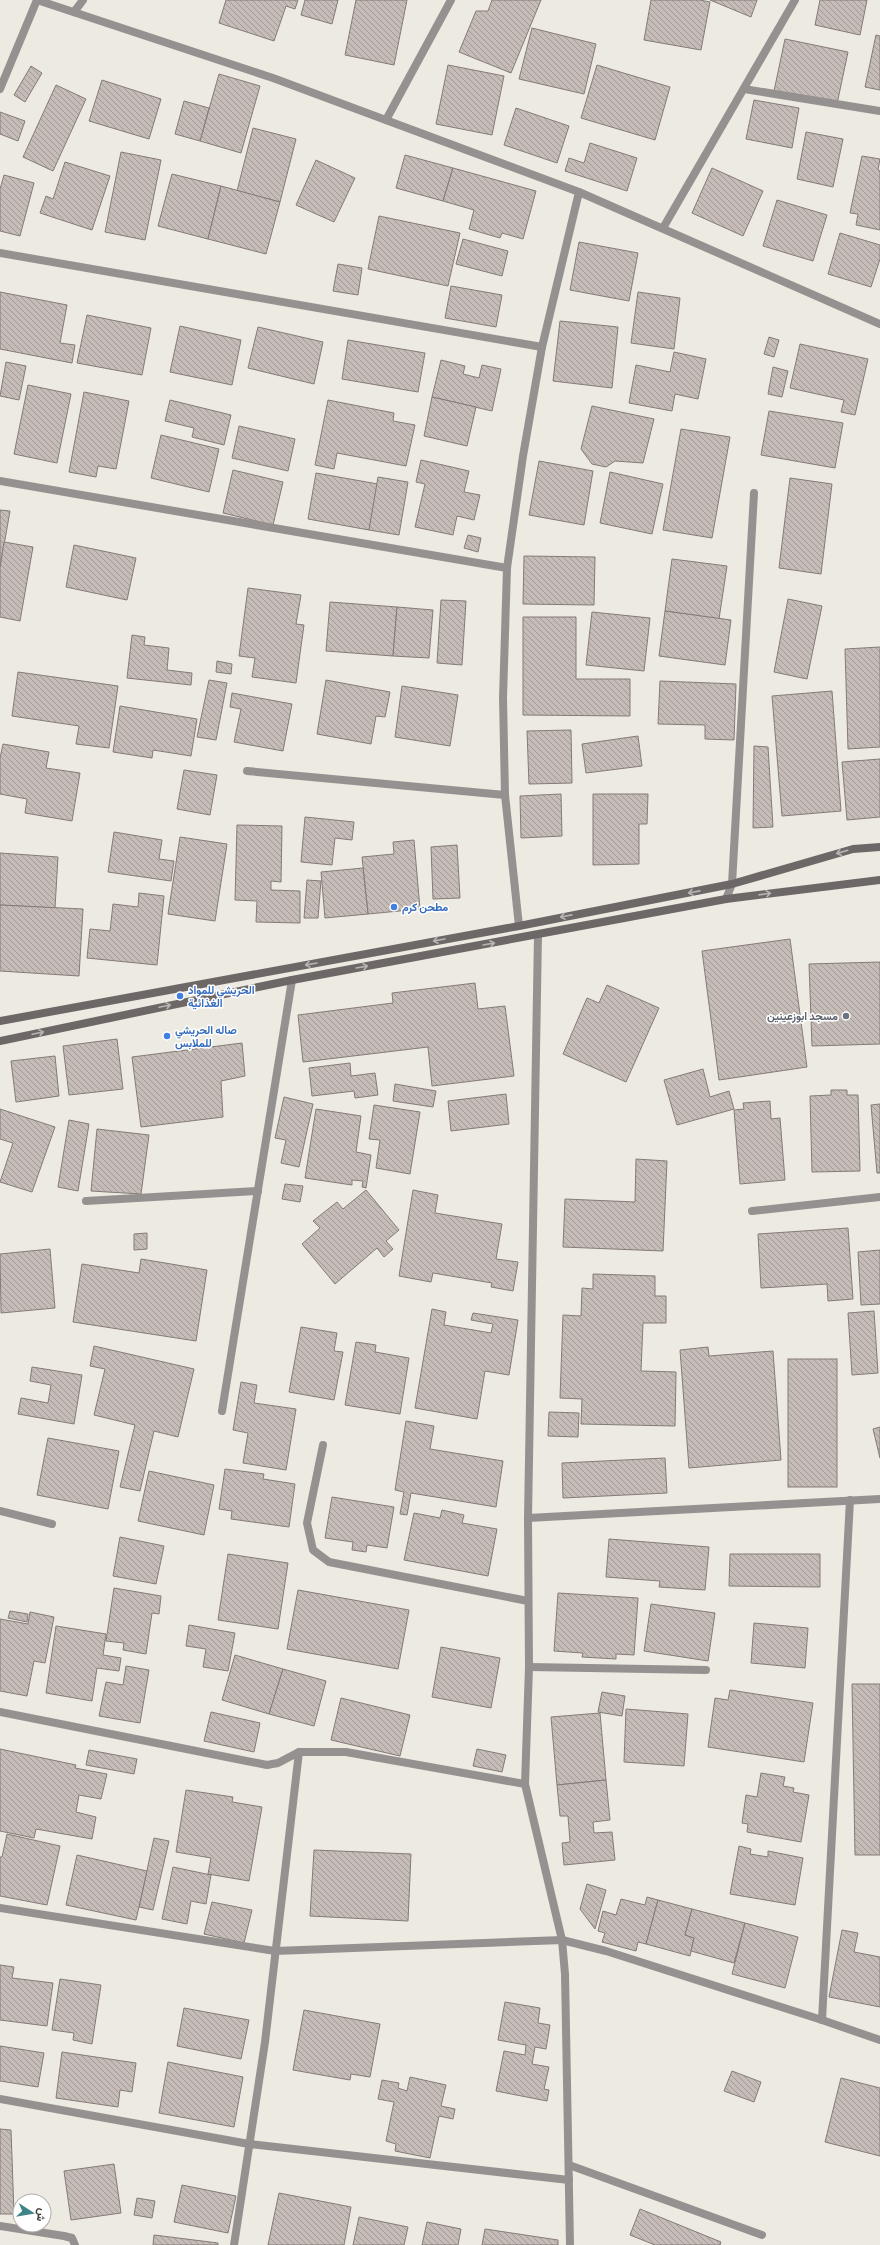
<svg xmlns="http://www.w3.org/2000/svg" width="880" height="2245" viewBox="0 0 880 2245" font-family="'Crimson Pro',Vazirmatn,serif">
<defs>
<pattern id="building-back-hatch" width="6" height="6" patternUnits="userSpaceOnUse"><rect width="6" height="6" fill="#c5bcb7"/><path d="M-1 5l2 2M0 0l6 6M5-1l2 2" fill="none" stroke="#a19a96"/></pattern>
</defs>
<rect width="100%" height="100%" fill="#eceae1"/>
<g fill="url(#building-back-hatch)" stroke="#847b77">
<path d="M226,0H298L295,9L286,6L274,41L219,23Z"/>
<path d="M305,0H338L332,24L301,15Z"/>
<path d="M356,0H407L394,65L345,55Z"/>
<path d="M492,0H541L511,73L459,52L476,11H488Z"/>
<path d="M651,0H700L710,2L701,50L644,40Z"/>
<path d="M710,0H757L751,17Z"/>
<path d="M820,0H867L860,35L815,25Z"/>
<path d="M532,28L596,44L584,94L519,79Z"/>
<path d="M876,35L880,36V90L865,87Z"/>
<path d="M785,39L848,52L837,104L774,91Z"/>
<path d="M448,65L504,76L492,135L436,124Z"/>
<path d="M597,65L670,87L655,140L581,118Z"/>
<path d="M31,66L42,73L25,102L14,95Z"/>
<path d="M219,74L260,86L241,153L200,141Z"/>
<path d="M102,80L161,99L149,139L89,121Z"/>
<path d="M56,85L86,99L53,171L23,157Z"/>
<path d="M754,100L799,108L792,148L746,139Z"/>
<path d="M184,101L209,108L200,141L175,134Z"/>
<path d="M516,108L569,126L557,163L504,145Z"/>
<path d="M0,112L25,121L18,141L0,134Z"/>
<path d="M253,128L296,139L280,202L237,191Z"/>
<path d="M806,132L843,139L833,187L797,179Z"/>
<path d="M590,143L637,158L627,191L565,171L569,158L584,163Z"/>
<path d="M121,152L161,160L145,240L105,232Z"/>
<path d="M405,155L453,168L443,201L396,188Z"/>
<path d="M862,156L880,159L878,170L880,171V230L856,225L858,214L850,213Z"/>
<path d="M316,160L355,178L334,222L296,205Z"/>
<path d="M65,162L110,176L92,230L40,213L46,196L53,199Z"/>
<path d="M453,168L536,191L523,239L502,233L500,238L469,229L474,210L443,201Z"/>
<path d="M712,168L763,191L743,236L692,213Z"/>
<path d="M172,174L221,186L208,239L158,226Z"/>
<path d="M4,175L34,183L20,236L0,231V189Z"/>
<path d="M221,186L280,202L266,254L208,239Z"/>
<path d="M777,200L827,215L813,261L763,246Z"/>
<path d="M379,216L460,233L448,286L368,269Z"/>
<path d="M840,233L880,245V259L871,287L828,274Z"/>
<path d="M463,239L508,251L502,276L456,264Z"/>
<path d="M579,242L638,253L629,301L570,290Z"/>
<path d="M338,264L362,268L358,295L333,291Z"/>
<path d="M451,286L502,295L496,327L445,318Z"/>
<path d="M0,292L67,305L60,343L75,345L72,363L0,349Z"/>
<path d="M638,292L680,298L674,349L631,343Z"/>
<path d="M87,315L151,328L142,375L77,363Z"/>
<path d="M560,321L618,327L612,388L553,381Z"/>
<path d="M180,326L241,340L232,385L170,372Z"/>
<path d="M258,327L323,342L314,384L248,368Z"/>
<path d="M769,337L779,340L774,357L764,354Z"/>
<path d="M348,340L425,353L418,392L342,379Z"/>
<path d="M800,344L868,359L855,415L841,412L844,400L790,388Z"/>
<path d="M674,352L706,359L698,399L675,394L672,411L629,403L636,365L670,372Z"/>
<path d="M441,360L465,366L463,374L479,378L482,365L501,369L492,411L432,397Z"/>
<path d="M6,362L26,366L19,400L0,396Z"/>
<path d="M773,367L788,371L782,397L768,394Z"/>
<path d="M28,385L71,394L57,463L14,454Z"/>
<path d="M84,392L129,401L116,469L98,466L96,477L69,472Z"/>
<path d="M432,397L476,407L467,446L424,436Z"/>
<path d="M170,400L231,415L224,445L192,437L194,428L165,421Z"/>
<path d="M328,400L394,413L393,421L415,425L406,466L337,453L334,469L315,465Z"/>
<path d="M592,406L654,419L643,463L615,461L606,467L592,464L581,449Z"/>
<path d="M769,411L843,423L835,468L761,455Z"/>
<path d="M239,426L295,439L288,471L232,458Z"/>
<path d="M681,429L730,437L712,538L663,530Z"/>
<path d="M161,435L219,449L209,492L151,478Z"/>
<path d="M421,460L469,471L464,492L480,495L474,520L457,516L453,535L415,527L425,484L416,482Z"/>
<path d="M539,461L593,471L584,525L529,515Z"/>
<path d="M233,470L283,482L273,525L223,513Z"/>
<path d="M610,472L663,484L652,534L600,523Z"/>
<path d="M316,473L378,484L369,530L308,519Z"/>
<path d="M378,477L408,482L399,535L369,530Z"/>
<path d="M790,478L832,484L821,574L779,568Z"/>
<path d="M0,510L10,511L0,568Z"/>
<path d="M468,535L481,538L478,552L464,548Z"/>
<path d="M4,542L33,547L20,621L0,617V568Z"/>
<path d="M74,545L136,558L127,600L66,587Z"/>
<path d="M524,556L595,557L594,605L523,604Z"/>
<path d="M672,559L727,566L719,619L665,611Z"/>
<path d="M248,588L301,595L296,624L304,625L296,683L252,677L255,658L239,656Z"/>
<path d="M788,599L822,606L807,679L774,672Z"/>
<path d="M441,600L466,601L462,665L437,663Z"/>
<path d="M330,602L397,607L393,656L326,651Z"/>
<path d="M397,607L433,610L429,658L393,656Z"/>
<path d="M665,611L731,620L725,665L659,656Z"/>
<path d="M592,612L650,618L644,671L586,665Z"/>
<path d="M523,617H576V679H630V716L523,715Z"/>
<path d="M132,635L145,637L144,645L169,648L167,670L192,673L191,685L127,678Z"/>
<path d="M880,647V747L848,749L845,649Z"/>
<path d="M217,661L232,664L231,674L216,672Z"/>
<path d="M18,672L118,686L109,748L76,744L79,726L12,716Z"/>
<path d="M209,680L227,683L216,740L197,737Z"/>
<path d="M326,680L390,692L385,717L376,716L371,744L317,734Z"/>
<path d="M660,681L736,684L734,740L705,739V725L658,724Z"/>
<path d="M402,686L458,695L450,746L395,737Z"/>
<path d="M832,691L841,811L782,816L772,696Z"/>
<path d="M232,693L292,704L283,751L234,742L241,709L230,707Z"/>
<path d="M120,706L197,719L191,756L153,750L152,758L113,752Z"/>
<path d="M571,730L572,783L529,784L527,731Z"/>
<path d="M638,736L642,766L586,773L582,744Z"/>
<path d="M3,744L49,752L46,768L80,773L72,821L25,813L27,799L0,794V758Z"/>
<path d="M754,746L768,747L773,827L753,828Z"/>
<path d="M880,759V817L847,820L842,762Z"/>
<path d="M184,770L217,775L210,815L177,809Z"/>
<path d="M561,794L562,836L521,838L520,796Z"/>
<path d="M593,794H648L647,824H639V864L593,865Z"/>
<path d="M305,817L354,822L352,840L335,838L332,865L301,862Z"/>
<path d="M237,825L282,826L281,882L271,881V890L300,891V923L256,922L257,901L235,900Z"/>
<path d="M114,832L162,840L159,859L174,861L171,881L108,872Z"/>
<path d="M180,837L227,844L215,921L168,914Z"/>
<path d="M414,840L420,909L368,914L362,857L394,854L393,842Z"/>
<path d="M457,845L460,898L433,899L431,847Z"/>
<path d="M0,853L58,857L55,908L0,905Z"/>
<path d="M363,868L368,914L325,918L321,872Z"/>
<path d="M307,880L321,881L318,918H304Z"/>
<path d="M139,893L164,896L157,965L87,958L90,929L110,931L113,904L138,907Z"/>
<path d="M0,905L83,909L79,976L0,971Z"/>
<path d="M790,939L807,1067L719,1080L702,951Z"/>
<path d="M880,962V1044L812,1046L809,964Z"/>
<path d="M475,983L478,1009L505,1006L514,1076L432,1086L428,1047L303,1062L298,1015L393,1003L392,993Z"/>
<path d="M607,985L659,1008L626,1082L563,1054L587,998L599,1003Z"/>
<path d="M117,1039L123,1089L69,1095L63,1046Z"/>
<path d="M242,1043L245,1076L221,1081L223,1117L141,1127L132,1057Z"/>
<path d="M55,1056L59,1096L16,1102L11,1061Z"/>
<path d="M350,1063L351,1076L375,1073L378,1095L355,1098L354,1091L312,1096L309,1068Z"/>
<path d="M703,1069L710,1097L729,1091L734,1109L677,1125L664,1080Z"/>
<path d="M395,1084L436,1091L433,1107L393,1101Z"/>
<path d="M831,1090H847V1095H858L860,1171L812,1172L810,1096L831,1095Z"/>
<path d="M506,1094L509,1124L451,1131L448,1101Z"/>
<path d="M284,1097L313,1104L299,1167L281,1163L286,1140L275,1138Z"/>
<path d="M770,1101L771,1119L780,1118L785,1180L740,1184L734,1110L744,1109L743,1103Z"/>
<path d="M880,1104V1173H877L871,1105Z"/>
<path d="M374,1105L420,1112L410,1174L376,1168L380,1140L369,1139Z"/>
<path d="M0,1109L55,1127L32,1192L0,1182L13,1143L0,1139Z"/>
<path d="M316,1109L361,1116L356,1152L371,1155L366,1188L362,1187L363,1181L352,1180V1185L305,1178Z"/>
<path d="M69,1120L89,1124L78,1191L58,1187Z"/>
<path d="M97,1129L149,1135L141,1194L91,1191Z"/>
<path d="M636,1159L667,1161L663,1251L563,1247L565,1199L635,1202Z"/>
<path d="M285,1184L303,1186L300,1202L282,1199Z"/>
<path d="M366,1190L399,1230L386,1241L393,1249L384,1257L377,1248L335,1284L302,1244L320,1228L313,1221L337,1202L343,1209Z"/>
<path d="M413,1190L438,1195L435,1213L502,1224L496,1259L518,1262L513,1291L491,1287L492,1283L433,1273L431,1282L399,1276Z"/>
<path d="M848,1228L853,1299L828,1301L827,1284L761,1288L758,1234Z"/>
<path d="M147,1233V1249L134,1250V1234Z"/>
<path d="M50,1249L55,1308L1,1313L0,1254Z"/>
<path d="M880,1250V1304L861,1305L858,1252Z"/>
<path d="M141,1259L207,1270L196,1341L73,1322L82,1264L139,1273Z"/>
<path d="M593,1274L655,1276V1296H666V1323H643L641,1371L676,1372L675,1426L581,1424L582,1399L560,1398L563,1315L581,1316L582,1288L593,1289Z"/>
<path d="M432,1309L446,1312L444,1325L491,1333L493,1324L471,1320L473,1313L518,1320L509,1375L485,1371L477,1419L415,1408Z"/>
<path d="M874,1311L878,1373L852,1375L848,1313Z"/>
<path d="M301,1327L337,1333L334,1351L343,1352L334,1400L289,1392Z"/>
<path d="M356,1342L376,1345L375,1352L409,1358L400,1414L345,1405Z"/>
<path d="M94,1346L194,1369L178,1437L154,1431L140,1491L120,1487L135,1425L94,1415L105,1369L90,1366Z"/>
<path d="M708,1347L709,1356L773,1351L781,1460L689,1468L680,1350Z"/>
<rect x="788" y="1359" width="49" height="128"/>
<path d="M32,1367L82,1375L74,1424L18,1414L21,1398L48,1403L51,1385L30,1381Z"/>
<path d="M241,1382L257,1385L254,1403L296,1409L286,1470L243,1463L248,1433L233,1430Z"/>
<path d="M549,1412L579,1413L578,1437L548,1436Z"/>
<path d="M406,1421L434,1426L430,1449L503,1461L496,1507L411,1493L407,1515L400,1514L404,1492L395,1490Z"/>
<path d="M880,1427V1458L873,1429Z"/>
<path d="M48,1438L119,1451L108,1509L37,1495Z"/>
<path d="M665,1458L667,1493L563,1498L562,1463Z"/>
<path d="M225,1469L264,1474L263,1479L295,1484L289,1527L231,1519L232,1511L219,1509Z"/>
<path d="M149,1471L214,1485L204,1535L138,1521Z"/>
<path d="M332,1497L394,1507L387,1548L367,1545L366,1552L352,1550L353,1542L325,1538Z"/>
<path d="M442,1510L464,1515L462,1523L497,1529L488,1576L404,1560L414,1513L440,1518Z"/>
<path d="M120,1537L164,1546L156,1584L113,1576Z"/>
<path d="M609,1539L709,1547L705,1590L659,1587L660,1581L606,1577Z"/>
<path d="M228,1554L288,1563L278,1629L218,1620Z"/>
<path d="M730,1554H820V1587L729,1586Z"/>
<path d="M114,1588L161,1596L159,1614L152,1613L146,1654L123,1650L124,1643L106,1641Z"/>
<path d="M298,1590L409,1610L398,1669L287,1649Z"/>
<path d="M558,1593L638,1598L634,1655L616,1654V1659L582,1657L583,1653L554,1651Z"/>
<path d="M651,1604L715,1613L708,1661L644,1651Z"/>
<path d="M10,1611L28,1614L27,1622L8,1618Z"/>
<path d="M30,1612L54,1617L45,1663L34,1661L27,1696L0,1691V1619L28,1624Z"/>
<path d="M754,1623L808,1628L805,1668L751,1663Z"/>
<path d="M189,1625L235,1633L228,1671L203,1667L206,1649L186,1646Z"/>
<path d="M56,1626L106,1634L103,1655L121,1658L119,1671L97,1668L92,1701L46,1693Z"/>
<path d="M441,1647L500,1658L491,1708L432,1697Z"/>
<path d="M235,1655L283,1669L269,1714L222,1700Z"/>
<path d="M126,1666L149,1670L140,1723L99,1716L106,1682L123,1685Z"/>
<path d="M283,1669L326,1681L314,1726L269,1714Z"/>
<path d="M852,1684H880V1855H855Z"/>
<path d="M730,1690L813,1703L804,1762L708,1747L715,1698L728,1700Z"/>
<path d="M602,1692L625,1696L622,1716L598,1712Z"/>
<path d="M341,1698L410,1715L400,1756L331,1740Z"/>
<path d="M626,1709L688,1714L684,1766L624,1762Z"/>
<path d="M211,1712L260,1723L254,1752L204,1741Z"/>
<path d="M600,1713L606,1780L557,1785L551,1717Z"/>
<path d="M0,1749L76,1765L75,1768L107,1774L101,1799L79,1795L76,1812L96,1817L92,1839L36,1829L34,1838L0,1831Z"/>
<path d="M477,1749L506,1755L502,1772L473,1766Z"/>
<path d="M89,1750L137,1759L134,1774L86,1765Z"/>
<path d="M761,1773L785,1777L783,1786L794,1788L793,1792L809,1795L801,1842L747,1832L748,1824L742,1823L746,1795L757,1797Z"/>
<path d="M606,1780L610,1820L593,1822L594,1833L612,1832L615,1860L564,1865L562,1843L570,1842L568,1816H560L557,1785Z"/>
<path d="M186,1790L233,1797L232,1802L262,1807L249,1881L208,1874L211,1858L176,1852Z"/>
<path d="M7,1834L60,1846L47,1905L0,1896V1857H2Z"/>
<path d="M154,1838L169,1841L153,1910L139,1907Z"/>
<path d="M739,1846L751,1849L750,1854L768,1857V1851L803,1858L795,1905L730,1894Z"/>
<path d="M314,1850L411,1854L408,1921L310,1916Z"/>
<path d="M77,1855L147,1871L136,1920L66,1905Z"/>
<path d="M173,1867L211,1875L206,1904L191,1901L187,1924L162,1919Z"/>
<path d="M587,1884L606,1890L595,1929L580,1909Z"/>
<path d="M647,1897L658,1900L646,1944L638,1942L636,1951L602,1942L605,1933L598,1931L603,1911L616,1915L621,1899L645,1905Z"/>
<path d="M658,1900L692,1909L685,1935L694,1938L690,1956L646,1944Z"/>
<path d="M212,1902L252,1910L244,1943L204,1934Z"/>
<path d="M692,1909L745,1923L734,1963L691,1951L694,1938L685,1935Z"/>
<path d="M745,1923L798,1937L785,1988L732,1974Z"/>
<path d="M842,1930L858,1933L854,1952L880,1957V2007L829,1997Z"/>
<path d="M0,1965L14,1967L12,1978L53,1983L47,2026L0,2020Z"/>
<path d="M60,1979L101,1985L92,2044L73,2040L74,2033L52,2030Z"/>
<path d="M505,2002L540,2008L538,2023L550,2025L546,2049L535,2047L532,2064L549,2067L544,2089L549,2090L547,2101L496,2091L504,2051L525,2055L526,2045L498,2040Z"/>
<path d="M184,2008L249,2020L241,2059L177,2046Z"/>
<path d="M304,2010L380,2024L370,2077L351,2074L350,2080L293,2070Z"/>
<path d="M0,2046L44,2053L38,2087L0,2081Z"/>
<path d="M62,2052L136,2063L132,2092L120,2090L118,2107L56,2098Z"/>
<path d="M168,2062L243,2077L234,2127L159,2113Z"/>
<path d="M732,2071L761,2082L754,2102L724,2091Z"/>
<path d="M410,2077L446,2085L441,2106L455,2109L453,2119L439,2116L430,2158L395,2151L396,2144L386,2141L394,2102L378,2099L382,2080L399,2083L398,2088L407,2091Z"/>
<path d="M841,2078L880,2088V2156L825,2142Z"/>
<path d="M0,2129L11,2130L14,2214H0Z"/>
<path d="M114,2164L121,2213L71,2220L64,2171Z"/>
<path d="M182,2185L236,2196L228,2233L174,2222Z"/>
<path d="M279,2193L351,2207L344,2245H268Z"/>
<path d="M137,2198L155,2201L152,2218L134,2215Z"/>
<path d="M640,2209L721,2242L720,2245H655L630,2235Z"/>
<path d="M359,2217L408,2227L404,2245H353Z"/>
<path d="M427,2222L461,2229L458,2245H422Z"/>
<path d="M485,2229L558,2240V2245H482Z"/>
<path d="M154,2235L218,2243V2245H153Z"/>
</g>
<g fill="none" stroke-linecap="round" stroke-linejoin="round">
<g stroke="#969191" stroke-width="8">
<path d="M37,0L273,78L579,192"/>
<path d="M74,12L83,0"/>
<path d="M0,89L37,0"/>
<path d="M744,89L880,111"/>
<path d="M386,120L451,0"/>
<path d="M663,228L795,0"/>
<path d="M0,253L542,347"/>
<path d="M0,481L507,568"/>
<path d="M247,771L505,795"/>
<path d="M726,899L732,884L754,493"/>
<path d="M519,926L505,795L503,698L507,568L523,456L542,347L579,192L880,324"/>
<path d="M538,935L528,1518L529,1667L525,1784L562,1940L565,1974L570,2245"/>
<path d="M86,1201L258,1191"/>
<path d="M752,1211L880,1197"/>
<path d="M222,1411L292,980"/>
<path d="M323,1445L307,1523L313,1550L329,1562L528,1601"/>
<path d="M0,1511L52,1524"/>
<path d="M528,1518L880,1499"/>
<path d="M529,1667L706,1670"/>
<path d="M0,1712L267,1765L278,1763L299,1752H346L525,1784"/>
<path d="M0,1908L275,1951L562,1940L606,1951L822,2020L880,2040"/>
<path d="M822,2020L850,1500"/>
<path d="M0,2099L249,2144L569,2180"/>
<path d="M569,2165L762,2235"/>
<path d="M0,2226L64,2236L72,2238L75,2245"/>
<path d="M234,2245L265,2042L299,1752"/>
</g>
<g stroke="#6e6767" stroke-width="8">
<path d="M0,1021L519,926L732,884L853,849L880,847"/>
<path d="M0,1041L292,980L726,899L880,880"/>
</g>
</g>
<defs><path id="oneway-shaft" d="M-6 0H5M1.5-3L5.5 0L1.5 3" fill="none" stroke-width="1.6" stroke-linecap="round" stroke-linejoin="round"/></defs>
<g stroke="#b6b3b3">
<use href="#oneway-shaft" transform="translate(842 852) rotate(164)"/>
<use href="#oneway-shaft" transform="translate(694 892) rotate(169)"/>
<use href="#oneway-shaft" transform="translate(765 894) rotate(-8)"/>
<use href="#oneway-shaft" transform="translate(566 916) rotate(169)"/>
<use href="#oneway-shaft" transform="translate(439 940) rotate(170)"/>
<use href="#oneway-shaft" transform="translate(489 944) rotate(-10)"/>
<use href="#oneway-shaft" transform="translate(311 964) rotate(170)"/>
<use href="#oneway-shaft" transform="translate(362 967) rotate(-10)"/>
<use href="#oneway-shaft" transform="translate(165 1006) rotate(-12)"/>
<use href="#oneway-shaft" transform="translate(38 1033) rotate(-12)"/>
</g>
<g fill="#3f7fe0" stroke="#fff" stroke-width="1.5">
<circle cx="394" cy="907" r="4"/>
<circle cx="180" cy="996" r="4"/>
<circle cx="167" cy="1036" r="4"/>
</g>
<circle fill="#6b7280" stroke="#fff" stroke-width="1.5" cx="846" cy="1016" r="4"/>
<g text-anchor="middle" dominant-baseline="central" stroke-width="3" stroke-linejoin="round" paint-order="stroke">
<g font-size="11" font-weight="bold" fill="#366cbe" stroke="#fff" text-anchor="start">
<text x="402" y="907">مطحن كرم</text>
<text x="188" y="990">الحريشي للمواد<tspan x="188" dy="13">الغذائية</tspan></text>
<text x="175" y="1030">صاله الحريشي<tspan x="175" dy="13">للملابس</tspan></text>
</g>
<g font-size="11" font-weight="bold" fill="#5b616d" stroke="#fff" text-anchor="end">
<text x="838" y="1016">مسجد ابوزعينين</text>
</g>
</g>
<g transform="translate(32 2213) rotate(102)"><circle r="19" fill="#ffffff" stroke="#b0afae"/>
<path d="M0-3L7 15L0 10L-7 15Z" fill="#3d8586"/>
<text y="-6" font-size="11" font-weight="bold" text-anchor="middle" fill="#393835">ش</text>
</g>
</svg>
